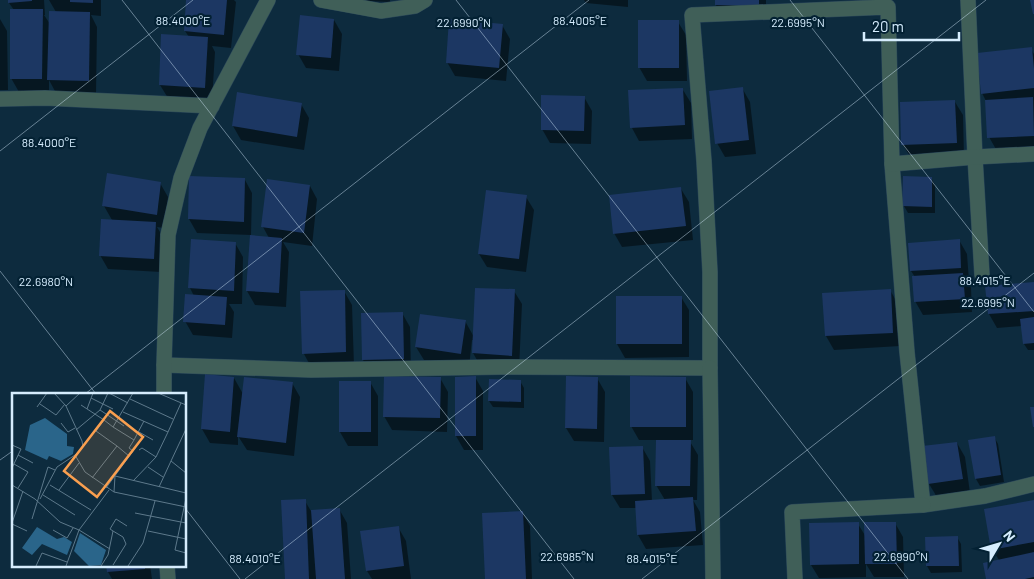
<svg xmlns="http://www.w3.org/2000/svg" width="1034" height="579" viewBox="0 0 1034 579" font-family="Barlow,sans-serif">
<rect width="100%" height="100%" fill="#0d2b3e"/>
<g fill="#0007">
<path d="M9,0H44L45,15H44L50,24L56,12L49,0H101V16L91,15L97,27L96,94L56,93L49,80V92H19L11,78L14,10L9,3Z"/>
<path d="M187,0H234L236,2L231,48L212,46L215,52L212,101L168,98L160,85L189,37L185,31Z"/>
<path d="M346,0H390V2Z"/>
<path d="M584,0H628V7L586,3Z"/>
<path d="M716,0H766V18L724,19L716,5Z"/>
<path d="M0,19L7,31L8,90H0Z"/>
<path d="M334,20L342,34L339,71L306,68L298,54Z"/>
<path d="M678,22L686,35L687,81H647L639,67Z"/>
<path d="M502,25L510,39L506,81L455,76L447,62Z"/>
<path d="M1031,49L1034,54V149L997,151L989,137L986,101L982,93Z"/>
<path d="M742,88L750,102L756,154L725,157L717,143Z"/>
<path d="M683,90L691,103L692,139L639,141L632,128Z"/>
<path d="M584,97L592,111L591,144L550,143L542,129Z"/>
<path d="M955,102L963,115L964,157L911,158L903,145Z"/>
<path d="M301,104L309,118L304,150L241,140L233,126Z"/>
<path d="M190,178L245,180L252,193L251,235L197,233L189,219Z"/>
<path d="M931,178L935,185V213H908L904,206Z"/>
<path d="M160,183L168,197L164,228L157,227L163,237L161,272L108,269L100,255L112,220L104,206Z"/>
<path d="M310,186L317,199L312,246L283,242L289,252L286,307L255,305L247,291L269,238L263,227Z"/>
<path d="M681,189L689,202L693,240L622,247L614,233Z"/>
<path d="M526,197L534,210L526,272L487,267L479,254Z"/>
<path d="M959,240L967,254L969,281H967L971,288L972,312L923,315L915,301V277L911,271L910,244Z"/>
<path d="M192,241L235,243L243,257L242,304H229L234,312L232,338L193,335L185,321L194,296L190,288Z"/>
<path d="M1034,283V350H1028L1024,344L1022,326L997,328L989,314L987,287Z"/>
<path d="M890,290L898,304L900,346L834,350L826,336L823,294Z"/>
<path d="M344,291L352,305L354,366L311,367L304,354Z"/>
<path d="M514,291L522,304L519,369L481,367L473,353L474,340H472L469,367L424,360L416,347L465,321L474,337Z"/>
<path d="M681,297L689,310V357L625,358L617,344Z"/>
<path d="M402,313L410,327L411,373L371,374L363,360L362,314Z"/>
<path d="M475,377L483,391V450H464L456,436Z"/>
<path d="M234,378L243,394L292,383L300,397L294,456L247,450L238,436V445L210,443L202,429Z"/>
<path d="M440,378L448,392L447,432L392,430L384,416Z"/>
<path d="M597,378L605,392L604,442L574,441L566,428Z"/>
<path d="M685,378L693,392V440H689L698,455L697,500H693L700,512L703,545L646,549L638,535L637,508H620L612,495L642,447L650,461L652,501L665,500L656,485L657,440H639L631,426Z"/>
<path d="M520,381L524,388V408L493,407L489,401Z"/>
<path d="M340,382H370L378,396V446H348L340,432Z"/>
<path d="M994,437L998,444L1004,482L980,486L976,479L970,441Z"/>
<path d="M957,443L965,457L970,493L937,497L929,484Z"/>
<path d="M305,501L311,511L339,509L347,523L351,579H286Z"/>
<path d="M1034,503V579H987L999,560L992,549Z"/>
<path d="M522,512L530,526L532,579H486Z"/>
<path d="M895,523L903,537L904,577H874L866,564V577L819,578L811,565L858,524L866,537Z"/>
<path d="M398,527L406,541L411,579H372L367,571Z"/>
<path d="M957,537L961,544L962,572L931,573L927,566L926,538Z"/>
<path d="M107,565H150L152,579H112L108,572Z"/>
</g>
<g fill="#1c3763">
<path d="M8,0H32V1L8,3Z"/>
<path d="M70,0H93V3L70,2Z"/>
<path d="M186,0H227L224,35L184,31Z"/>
<rect x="715" y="0" width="44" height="5"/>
<path d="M1030,0H1034V14H1033Z"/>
<path d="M10,9H43L42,79H10Z"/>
<path d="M49,11L90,12L89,81L47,80Z"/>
<path d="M300,15L334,19L331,58L296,55Z"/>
<path d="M449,19L503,24L499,68L446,63Z"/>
<rect x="638" y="20" width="41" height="48"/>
<path d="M161,34L208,37L205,88L159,85Z"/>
<path d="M1032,47L1034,69V88L981,94L977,53Z"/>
<path d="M743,87L749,140L715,144L709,91Z"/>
<path d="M683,88L685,125L630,128L628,90Z"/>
<path d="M237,92L302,103L297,137L232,126Z"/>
<path d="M541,95L585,96L584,131L541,130Z"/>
<path d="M1033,97L1034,136L987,138L985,100Z"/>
<path d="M955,100L957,143L901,145L900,102Z"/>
<path d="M107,173L161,182L157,215L102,206Z"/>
<path d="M189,176L245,178L244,222L188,219Z"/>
<path d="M903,176L932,177V207L902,206Z"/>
<path d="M267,179L310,185L304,233L261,227Z"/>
<path d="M681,187L686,226L613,234L609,195Z"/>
<path d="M486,190L527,195L519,259L478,254Z"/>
<path d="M101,219L156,222L154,259L99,256Z"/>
<path d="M250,235L282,238L279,293L246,291Z"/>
<path d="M191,239L236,242L234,291L188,288Z"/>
<path d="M960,239L961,268L910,271L908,243Z"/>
<path d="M963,273L965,299L914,302L912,276Z"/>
<path d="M1034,282V311L988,314L985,286Z"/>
<path d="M475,288L515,289L512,356L472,353Z"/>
<path d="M891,289L893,333L825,336L822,293Z"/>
<path d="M345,290L346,352L302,354L300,291Z"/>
<path d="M185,294L227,297L225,325L183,322Z"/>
<rect x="616" y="296" width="66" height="48"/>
<path d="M403,312L404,359L362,360L361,313Z"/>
<path d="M420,314L466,320L461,354L415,347Z"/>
<path d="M1034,317V343L1023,344L1020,319Z"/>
<path d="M205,374L234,377L230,432L201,429Z"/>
<path d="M384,376L441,377L440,418L383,417Z"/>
<path d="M476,376V436H455V377Z"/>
<path d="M566,376L598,377L597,429L565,428Z"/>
<path d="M630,376L686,377V427H630Z"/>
<path d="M244,377L293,382L286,443L237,437Z"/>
<path d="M489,379L521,380V402L488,401Z"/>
<rect x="339" y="381" width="32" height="51"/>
<path d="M1030,407H1034V427H1033Z"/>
<path d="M995,436L1001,475L975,479L968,440Z"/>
<path d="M656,440H691L690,486H655Z"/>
<path d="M957,442L963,479L928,484L922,446Z"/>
<path d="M643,446L645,494L611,495L609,447Z"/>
<path d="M693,497L696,531L637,535L635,501Z"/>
<path d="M306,499L309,579H285L281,500Z"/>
<path d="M1034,500V542L991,550L984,509Z"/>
<path d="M340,508L345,579H316L311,510Z"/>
<path d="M523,511L526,579H485L482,513Z"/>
<path d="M859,522V564L810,565L809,523Z"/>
<path d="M864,522H896L897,564H865Z"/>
<path d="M399,526L404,566L366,571L360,531Z"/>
<path d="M958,536L959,566H926L925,537Z"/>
<path d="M1034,552V577L1025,579H986L983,563Z"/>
<path d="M106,565H145V569L107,572Z"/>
</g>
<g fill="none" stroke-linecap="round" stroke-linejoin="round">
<g stroke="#294659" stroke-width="16">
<g id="minor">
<path d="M321,0L381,11L415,6L425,0"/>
<path d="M968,0L975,157L982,275"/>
<path d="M0,99L45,98L212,106"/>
<path d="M892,164L907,352L923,505L985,496L1034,484"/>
<path d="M164,365L311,370L502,367L710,368V272L704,161L692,15L888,7L892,164L975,157L1034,154"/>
<path d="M710,368L713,579"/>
<path d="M164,394V365L168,235L181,178L200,128L268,0"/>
<path d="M167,565L168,579"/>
<path d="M795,579L792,512L923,505"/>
</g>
</g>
<use href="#minor" stroke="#405f58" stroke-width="15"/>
</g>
<path fill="none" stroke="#d6edfe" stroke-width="1" stroke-opacity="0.45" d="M122,0L574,579M456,0L908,579M790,0L1034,312M0,151L193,0M0,271L96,394M85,394L589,0M0,460L14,450M185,508L240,579M245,579L986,0M642,579L1034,273"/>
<g transform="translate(12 393)">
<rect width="174" height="174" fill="#0d2b3e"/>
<path d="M33,25L55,41V53L62,54L61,61L49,68L37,63L35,67L13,57L18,32ZM25,134L45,146L52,144L60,149L55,162L30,151L20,162L10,155ZM68,140L94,157L89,172L77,173L62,158Z" fill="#2a658a"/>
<path fill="none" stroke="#5d798b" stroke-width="1" d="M42,0L54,13L70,48L71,54L63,62L73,79L102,99L174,114M97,0L116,10M146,0L174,12M79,5L101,16M118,6L161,26M28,11L44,22L53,11M69,12L92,27M54,13L68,0M25,14L35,0M75,16L81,0M88,17L112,33M111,19L156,39L144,64L121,88M49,30L56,39L63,35M101,34L122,47L132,28M174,36L159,68L174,80M64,37L88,17L96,0M127,39L141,47M156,39L169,10M0,52L9,56L0,75M105,53L117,63M127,57L130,55L144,64M6,62L21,70M2,71L16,79L6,95M136,74L151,84M80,85L105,53L84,38L92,27L101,34L121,0M0,92L23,106L48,129L67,137L97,97M38,92L79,117M147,94L159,68M94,95L121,58L117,55L122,47M47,97L67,70M102,99L103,83L174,100M31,102L63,122M174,105L163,157L174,160M28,106L45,74L63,62M123,120L174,130M20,126L36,74L43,77M0,130L11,98M0,131L15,138M41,137L55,145L61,135M101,138L98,136L104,126L115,133M136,138L174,146M24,173L30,160L55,169M54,173L67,137L98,156M89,173L96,162L101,138L111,144L114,151L101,172M116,173L131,150L143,108"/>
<path fill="#fa9f4f" fill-opacity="0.15" stroke="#fa9f4f" stroke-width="2.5" d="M98,18L131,44L85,104L52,78Z"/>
<rect width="174" height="174" fill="none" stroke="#d6edfe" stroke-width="2.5"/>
</g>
<g font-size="12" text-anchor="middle" fill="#d6edfe" stroke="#032133" stroke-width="4.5" stroke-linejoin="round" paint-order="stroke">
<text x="183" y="25">88.4000°E</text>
<text x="580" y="25">88.4005°E</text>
<text x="798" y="27">22.6995°N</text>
<text x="464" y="27">22.6990°N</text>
<text x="49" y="147">88.4000°E</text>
<text x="985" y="285">88.4015°E</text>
<text x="46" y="286">22.6980°N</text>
<text x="988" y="307">22.6995°N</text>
<text x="567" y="561">22.6985°N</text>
<text x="901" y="561">22.6990°N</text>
<text x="255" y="563">88.4010°E</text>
<text x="652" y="563">88.4015°E</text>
</g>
<g transform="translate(999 544) rotate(52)" stroke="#032133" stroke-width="4" paint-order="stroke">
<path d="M0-4L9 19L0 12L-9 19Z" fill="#d6edfe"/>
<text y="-8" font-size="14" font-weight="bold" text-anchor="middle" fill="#d6edfe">N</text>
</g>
<path d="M864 32v8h95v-8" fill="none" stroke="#d6edfe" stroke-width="2.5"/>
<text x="872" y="32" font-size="15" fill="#d6edfe" stroke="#032133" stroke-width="4" paint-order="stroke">20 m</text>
</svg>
